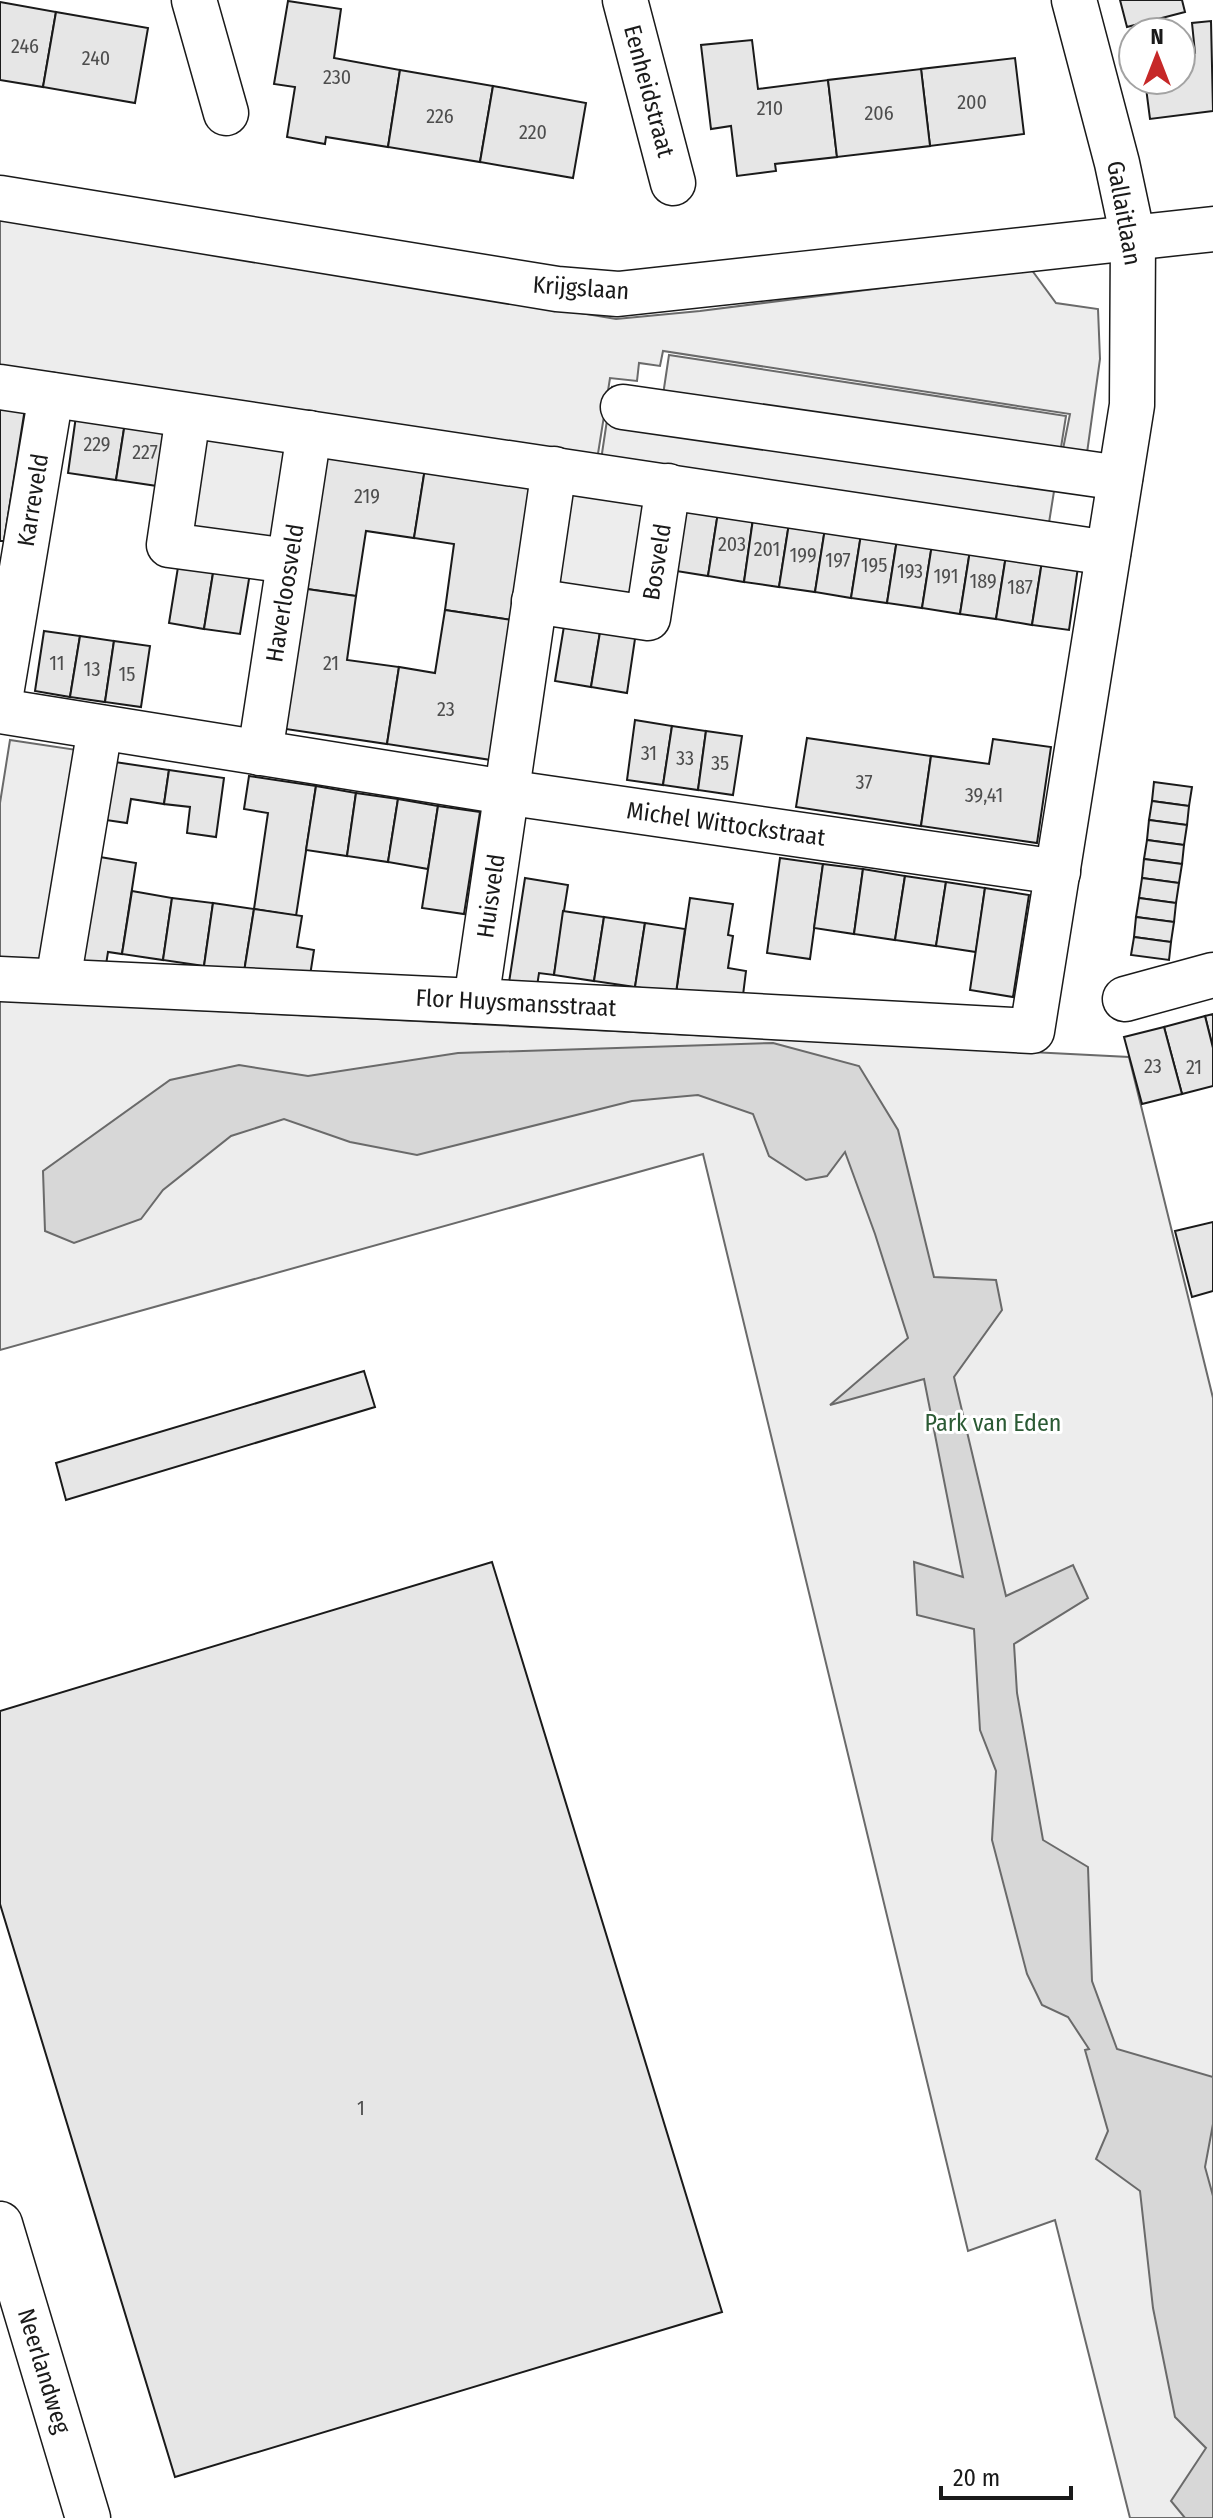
<svg xmlns="http://www.w3.org/2000/svg" width="1213" height="2518" viewBox="0 0 1213 2518" font-family="'Fira Sans Condensed',sans-serif">
<rect width="100%" height="100%" fill="#fff"/>
<g fill="#ededed" stroke="#6a6a6a" stroke-width="2">
<path d="M0,215L616,319L700,311L1031,269L1056,303L1098,309L1100,359L1087,453L1063,449L1070,414L663,351L660,366L639,363L637,381L610,378L597,460L0,368Z"/>
<path d="M669,355L1066,416L1048,529L601,460L612,387L663,395Z"/>
<path d="M202,429L293,442L278,546L186,533Z"/>
<path d="M562,483L653,496L637,602L545,588Z"/>
<path d="M10,740L77,750L45,963L0,958V803Z"/>
<path d="M0,1000L1129,1057L1213,1398V2518H1130L1055,2220L968,2251L703,1154L0,1350Z"/>
</g>
<path fill="#d7d7d7" stroke="#6a6a6a" stroke-width="2" d="M773,1043L859,1066L898,1130L934,1277L996,1280L1002,1310L954,1377L1006,1596L1073,1565L1088,1598L1014,1644L1017,1693L1043,1840L1088,1867L1092,1981L1117,2049L1213,2077V2124L1205,2167L1213,2196V2518H1185L1171,2501L1206,2448L1175,2417L1153,2308L1140,2191L1096,2159L1108,2131L1085,2050L1089,2049L1068,2017L1042,2005L1027,1974L992,1840L996,1771L980,1730L974,1629L917,1615L914,1562L963,1577L924,1379L830,1405L908,1338L875,1234L845,1152L827,1176L806,1180L769,1156L753,1114L698,1095L632,1101L417,1155L350,1142L284,1119L231,1136L163,1190L141,1219L74,1243L45,1231L43,1171L170,1080L239,1065L308,1076L458,1053Z"/>
<g fill="#e6e6e6" stroke="#1a1a1a" stroke-width="2">
<path d="M1120,0H1182L1185,12L1127,27Z"/>
<path d="M288,1L341,9L334,58L400,70L388,147L326,137L325,144L287,137L295,87L274,84Z"/>
<path d="M0,2L56,12L43,87L0,80Z"/>
<path d="M56,12L148,28L135,103L43,87Z"/>
<path d="M1211,21L1213,111L1150,119L1145,80H1181V55L1195,53L1192,23Z"/>
<path d="M752,40L758,89L828,80L837,157L775,164L776,171L737,176L731,126L711,129L701,45Z"/>
<path d="M1015,58L1024,134L930,146L921,69Z"/>
<path d="M921,69L930,146L837,157L828,80Z"/>
<path d="M400,70L493,86L480,162L388,147Z"/>
<path d="M493,86L586,103L573,178L480,162Z"/>
<path d="M0,398L26,402L4,541H0Z"/>
<path d="M77,409L126,416L116,480L68,473Z"/>
<path d="M126,416L174,423L164,487L116,480Z"/>
<path d="M322,446L426,462L414,538L366,531L356,596L300,588Z"/>
<path d="M426,462L534,478L512,620L445,610L454,544L414,538Z"/>
<path d="M681,500L719,506L708,576L670,570Z"/>
<path d="M719,506L754,512L744,582L708,576Z"/>
<path d="M754,512L790,517L779,587L744,582Z"/>
<path d="M790,517L826,522L815,592L779,587Z"/>
<path d="M826,522L862,528L851,598L815,592Z"/>
<path d="M862,528L898,533L887,603L851,598Z"/>
<path d="M898,533L933,538L922,608L887,603Z"/>
<path d="M933,538L971,544L960,614L922,608Z"/>
<path d="M971,544L1007,549L996,619L960,614Z"/>
<path d="M1007,549L1043,555L1032,625L996,619Z"/>
<path d="M1043,555L1079,560L1069,630L1032,625Z"/>
<path d="M179,561L214,567L204,629L169,623Z"/>
<path d="M214,567L250,573L240,634L204,629Z"/>
<path d="M300,588L356,596L347,660L399,667L387,744L279,728Z"/>
<path d="M445,610L512,620L491,760L387,744L399,667L435,673Z"/>
<path d="M565,620L601,626L591,687L555,681Z"/>
<path d="M601,626L636,632L627,693L591,687Z"/>
<path d="M44,631L80,636L70,697L35,691Z"/>
<path d="M80,636L114,641L105,702L70,697Z"/>
<path d="M114,641L150,646L141,707L105,702Z"/>
<path d="M635,720L672,726L663,785L627,780Z"/>
<path d="M672,726L706,731L698,790L663,785Z"/>
<path d="M706,731L742,736L733,795L698,790Z"/>
<path d="M807,738L931,756L921,826L796,807Z"/>
<path d="M993,739L1051,747L1037,843L921,826L931,756L989,764Z"/>
<path d="M108,761L169,770L164,804L131,799L127,823L99,819Z"/>
<path d="M169,770L224,778L216,837L187,833L190,807L164,804Z"/>
<path d="M249,776L316,786L296,916L254,909L268,813L244,809Z"/>
<path d="M1154,782L1192,787L1189,806L1152,801Z"/>
<path d="M316,786L356,793L347,856L306,850Z"/>
<path d="M356,793L398,799L388,862L347,856Z"/>
<path d="M398,799L438,806L428,869L388,862Z"/>
<path d="M1152,801L1189,806L1187,825L1149,820Z"/>
<path d="M438,806L480,812L464,914L422,908Z"/>
<path d="M1149,820L1187,825L1184,845L1147,840Z"/>
<path d="M1147,840L1184,845L1182,864L1144,859Z"/>
<path d="M94,856L136,863L122,954L108,952L105,971L77,967Z"/>
<path d="M780,858L823,864L810,959L767,953Z"/>
<path d="M1144,859L1182,864L1179,883L1142,878Z"/>
<path d="M823,864L863,869L854,934L814,928Z"/>
<path d="M863,869L905,876L895,940L854,934Z"/>
<path d="M905,876L946,882L936,946L895,940Z"/>
<path d="M525,878L568,885L554,975L539,973L536,993L508,989Z"/>
<path d="M1142,878L1179,883L1176,903L1139,898Z"/>
<path d="M946,882L985,888L976,952L936,946Z"/>
<path d="M985,888L1029,895L1013,997L970,990Z"/>
<path d="M132,891L172,898L163,960L122,954Z"/>
<path d="M172,898L213,903L204,966L163,960Z"/>
<path d="M690,898L733,904L728,935L733,936L728,968L746,971L742,1003L676,993Z"/>
<path d="M1139,898L1176,903L1174,922L1136,917Z"/>
<path d="M213,903L254,909L244,972L204,966Z"/>
<path d="M254,909L302,916L297,947L314,950L309,982L244,972Z"/>
<path d="M563,911L604,917L594,981L554,975Z"/>
<path d="M604,917L645,923L635,987L594,981Z"/>
<path d="M1136,917L1174,922L1171,942L1134,937Z"/>
<path d="M645,923L685,929L676,993L635,987Z"/>
<path d="M1134,937L1171,942L1169,960L1131,955Z"/>
<path d="M1213,1014V1048L1205,1016Z"/>
<path d="M1205,1016L1213,1048V1086L1182,1094L1164,1027Z"/>
<path d="M1164,1027L1182,1094L1142,1104L1124,1037Z"/>
<path d="M1213,1222V1291L1192,1297L1175,1231Z"/>
<path d="M364,1371L375,1407L66,1500L56,1463Z"/>
<path d="M492,1562L722,2312L175,2477L0,1904V1711Z"/>
</g>
<g fill="none" stroke-linecap="round" stroke-linejoin="round">
<g stroke="#1a1a1a" stroke-width="47">
<g id="minor">
<path d="M194,0L226,113"/>
<path d="M625,0L673,183"/>
<path d="M0,198L557,289L618,294L1213,229"/>
<path d="M0,387L1108,553"/>
<path d="M623,407L1120,478"/>
<path d="M188,416L169,545L289,561"/>
<path d="M534,601L648,618L668,486"/>
<path d="M0,700L51,395"/>
<path d="M0,711L505,792L1058,872"/>
<path d="M260,753L309,433"/>
<path d="M0,979L476,1001L1032,1031L1132,405L1133,238L1117,163L1074,0"/>
<path d="M58,981L100,728"/>
<path d="M1125,999L1213,975"/>
<path d="M476,1001L554,469"/>
<path d="M0,2224L88,2518"/>
</g>
</g>
<use href="#minor" stroke="#fff" stroke-width="44"/>
</g>
<g text-anchor="middle" dominant-baseline="central" stroke-width="6" stroke-linejoin="round" paint-order="stroke">
<g font-size="20" fill="#4d4d4d">
<text x="25" y="46">246</text>
<text x="96" y="58">240</text>
<text x="337" y="77">230</text>
<text x="972" y="102">200</text>
<text x="770" y="108">210</text>
<text x="879" y="113">206</text>
<text x="440" y="116">226</text>
<text x="533" y="132">220</text>
<text x="97" y="444">229</text>
<text x="145" y="452">227</text>
<text x="367" y="496">219</text>
<text x="732" y="544">203</text>
<text x="767" y="549">201</text>
<text x="803" y="555">199</text>
<text x="838" y="560">197</text>
<text x="874" y="565">195</text>
<text x="910" y="571">193</text>
<text x="946" y="576">191</text>
<text x="983" y="581">189</text>
<text x="1020" y="587">187</text>
<text x="57" y="663">11</text>
<text x="331" y="663">21</text>
<text x="92" y="669">13</text>
<text x="127" y="674">15</text>
<text x="446" y="709">23</text>
<text x="649" y="753">31</text>
<text x="685" y="758">33</text>
<text x="720" y="763">35</text>
<text x="864" y="782">37</text>
<text x="984" y="795">39,41</text>
<text x="1153" y="1066">23</text>
<text x="1194" y="1067">21</text>
<text x="361" y="2108">1</text>
</g>
<g font-size="24" fill="#1a1a1a" stroke="#fff">
<text transform="translate(649 91) rotate(75)">Eenheidstraat</text>
<text transform="translate(1124 213) rotate(80)">Gallaitlaan</text>
<text transform="translate(581 288) rotate(4)">Krijgslaan</text>
<text transform="translate(33 500) rotate(-81)">Karreveld</text>
<text transform="translate(657 562) rotate(-81)">Bosveld</text>
<text transform="translate(285 593) rotate(-81)">Haverloosveld</text>
<text transform="translate(726 824) rotate(8)">Michel Wittockstraat</text>
<text transform="translate(491 896) rotate(-82)">Huisveld</text>
<text transform="translate(516 1003) rotate(3)">Flor Huysmansstraat</text>
<text transform="translate(44 2371) rotate(73)">Neerlandweg</text>
</g>
<g font-size="24" fill="#2b5a34" stroke="#fff">
<text x="993" y="1423">Park van Eden</text>
</g>
</g>
<g transform="translate(1157 56)"><circle r="38" fill="#ffffff" stroke="#a3a3a3" stroke-width="2"/>
<path d="M0-6L14 30L0 20L-14 30Z" fill="#c62828"/>
<text y="-12" font-size="22" font-weight="bold" text-anchor="middle" fill="#1a1a1a">N</text>
</g>
<path d="M941 2486v12h130v-12" fill="none" stroke="#1a1a1a" stroke-width="4"/>
<text x="953" y="2486" font-size="24" fill="#1a1a1a" stroke="#ffffff" stroke-width="6" paint-order="stroke">20 m</text>
</svg>
